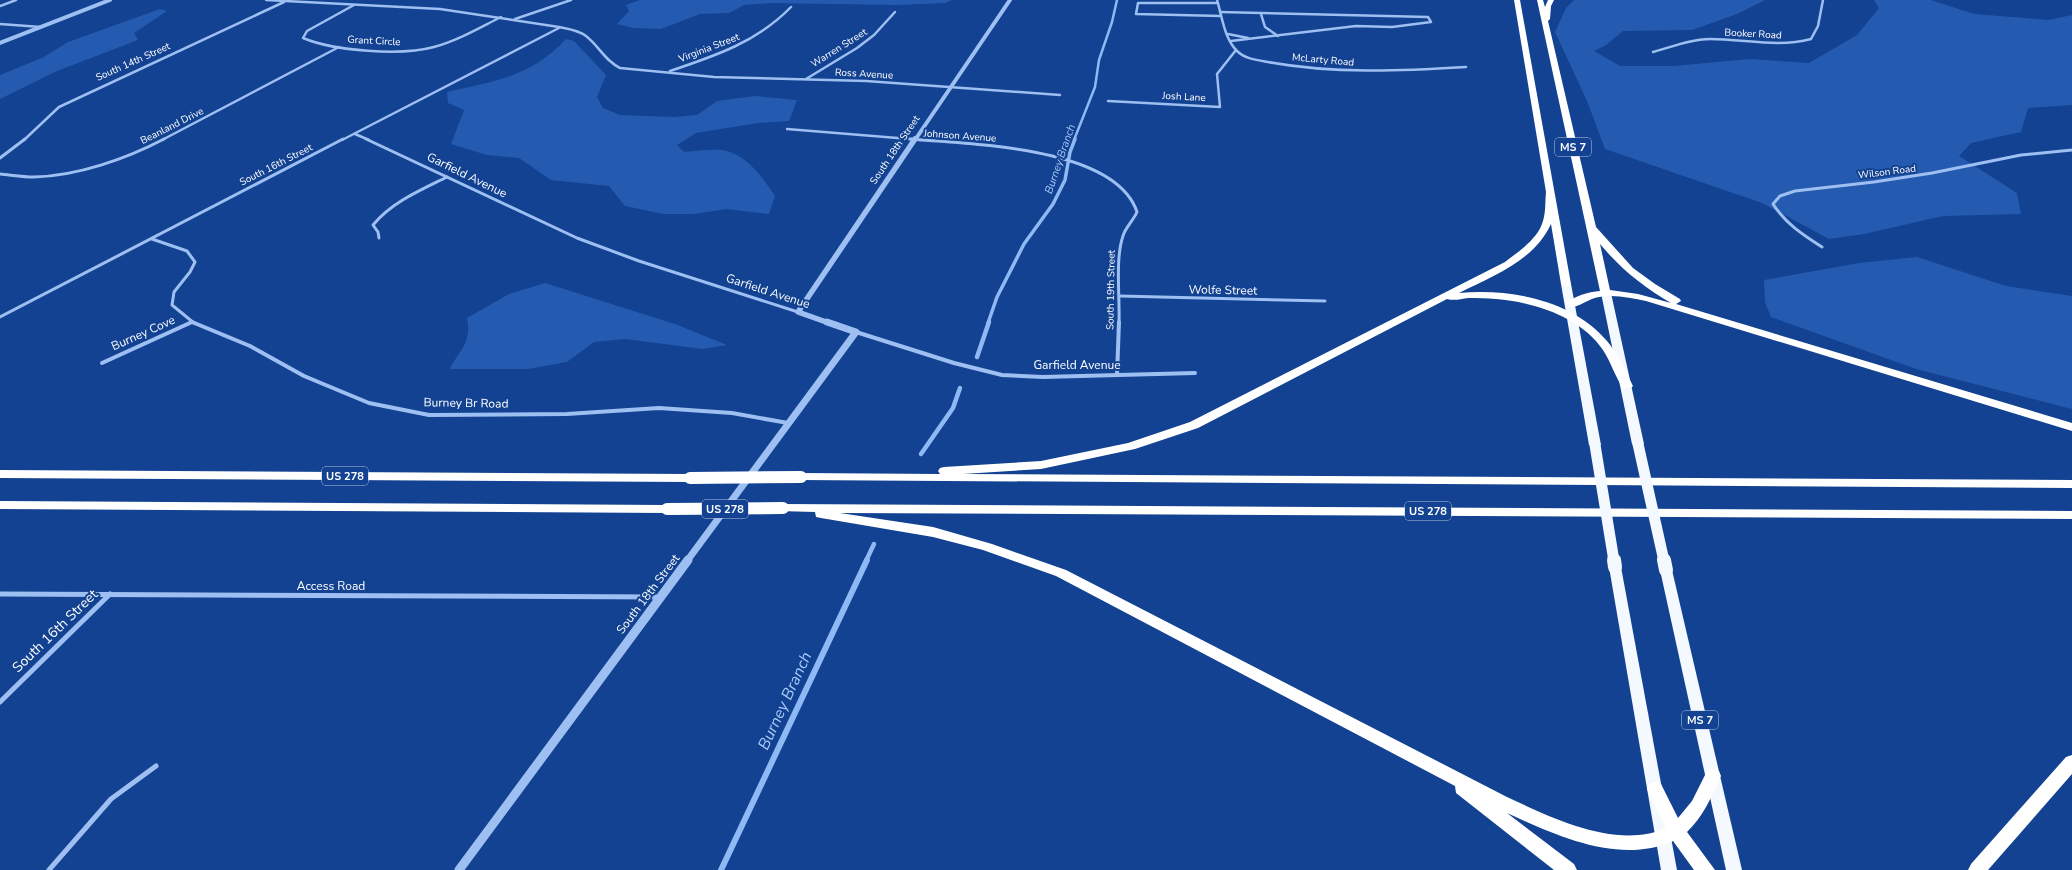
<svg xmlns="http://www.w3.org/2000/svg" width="2072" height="870" viewBox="0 0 2072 870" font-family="'Nunito Sans',sans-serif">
<rect width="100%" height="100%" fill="#124291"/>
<g fill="#245bb0">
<path d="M640,0H952L945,3L897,5L771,3L744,5L729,13L700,14L661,29L634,28L617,24L629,11L626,5Z"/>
<path d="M1574,0H1765L1737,14L1692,30L1623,31L1606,45L1594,51L1620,66H1674L1749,59L1809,63L1857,35L1879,8L1874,0H1931L1974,14L2049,20L2072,15V105L2028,108L2021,132L1971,143L1959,156L2017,193L2021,214L1943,216L1864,234L1829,239L1762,203L1605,149L1587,101L1555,32L1566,8Z"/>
<path d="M160,9L167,11L134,33L138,40L57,71L0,99V75L44,57L68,42Z"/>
<path d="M566,39L574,41L606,75L597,97L603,108L620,115L674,117L697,115L717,101L755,96L797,100L789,121L758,123L696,133L677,145L684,152C696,151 710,149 722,150C747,154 762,177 775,196L769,214L727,209L693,214H663L625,206L609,186L551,180L519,158L487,155L451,144L464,110L448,103L447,92C494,81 531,77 566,39Z"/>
<path d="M1917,257L2006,286L2072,296V409L1916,369L1771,317L1765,302L1764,280L1859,263Z"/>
<path d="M545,283L675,324L727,345L703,349L625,339L594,342L567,362L528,369H450C460,348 472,344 467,318L509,294Z"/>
</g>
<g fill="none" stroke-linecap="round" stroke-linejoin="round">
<path stroke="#8fb9f5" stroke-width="2.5" d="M1074,140L1095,87L1099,60L1112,22L1117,0"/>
<path stroke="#8fb9f5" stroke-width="3.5" d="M988,323L997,297L1024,244L1053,204L1065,180L1070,152L1075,139"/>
<g stroke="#8fb9f5" stroke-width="4.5">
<path d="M977,357L989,322"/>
<path d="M921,454L953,408L960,388"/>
<path d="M866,561L874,544"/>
</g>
<path stroke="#8fb9f5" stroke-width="6" d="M721,870L867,560"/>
<g stroke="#9ebff2" stroke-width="2.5">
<path d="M266,0L440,9L559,27C568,29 578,30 586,36C599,46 605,61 620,68L714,77L866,81L1060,95"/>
<path d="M1217,0C1222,16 1224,38 1237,51C1245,59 1257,60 1268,62C1333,74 1400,71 1466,67"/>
<path d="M1218,3H1138L1136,14L1221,16"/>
<path d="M354,5L307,31L303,38C334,51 401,56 434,47C457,41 479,28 501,17"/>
<path d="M0,6L16,0"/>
<path d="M1220,12L1428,17L1431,22L1392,27L1356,26L1231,41"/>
<path d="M1261,14L1265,27L1278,36"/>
<path d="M515,19L571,0"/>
<path d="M0,24L41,27"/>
<path d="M1228,34L1248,38"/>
<path d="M1653,52C1671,47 1691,39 1710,39C1745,39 1777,48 1811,39L1818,26L1823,0"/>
<path d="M670,71C715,56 757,42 791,7"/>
<path d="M806,79L857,48L874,35L895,12"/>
<path d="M1108,101L1220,107L1217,74L1236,50"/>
<path d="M787,129L922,140"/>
<path d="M355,134L369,140"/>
<path d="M24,140L59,107L284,2"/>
<path d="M162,140L339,47"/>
<path d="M342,140L559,28"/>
</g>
<g stroke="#9ebff2" stroke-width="3">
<path d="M366,139L577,238L639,261L798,312"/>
<path d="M910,139C968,144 1115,146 1137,212C1133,221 1125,228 1123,236C1115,259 1120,297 1119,323"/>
<path d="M0,158L25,139"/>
<path d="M0,174C11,175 23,177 34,177C77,176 126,159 164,139"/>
<path d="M379,238L378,232L373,225C392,202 421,190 447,177"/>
<path d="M152,239L187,251L195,262L190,272L174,292L172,305L194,323"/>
<path d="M1822,247C1803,235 1785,223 1773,204L1780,196L1795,191L1874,182L1932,173L2021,155L2072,150"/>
<path d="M1120,296L1325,301"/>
<path d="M0,317L343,139"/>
<path d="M190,323L192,322"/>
</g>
<g stroke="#9ebff2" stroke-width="4">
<path d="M192,322L250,346L304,376L369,403L429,415L567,414L659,408L732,413L788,423"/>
<path d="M856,332L954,363L1002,375L1043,377L1195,373"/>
<path d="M102,363L192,322"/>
<path d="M1117,375L1119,322"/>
</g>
<g stroke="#9ebff2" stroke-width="5">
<path d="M0,594L660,597"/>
<path d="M0,702L110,594"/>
<path d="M49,870L111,799L156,766"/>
</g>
<g stroke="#9ebff2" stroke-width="4">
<path d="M0,43L110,0"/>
<path d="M915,140L1010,0"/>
</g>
<path stroke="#9ebff2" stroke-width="5.5" d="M829,323L798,312L915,139"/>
<path stroke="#9ebff2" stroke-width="7" d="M687,561L856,332L827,322"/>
<path stroke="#9ebff2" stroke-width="9" d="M459,870L688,560"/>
<g fill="#f4f8ff" fill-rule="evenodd">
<path d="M1566,281L1571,284L1601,445L1595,448L1589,445L1561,284Z"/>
<path d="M1606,290L1611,293L1644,444L1638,447L1632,444L1601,293Z"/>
<path d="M1615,563L1619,564L1621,567L1677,870H1661L1609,567L1611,564Z"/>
<path d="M1666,566L1670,567L1672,570L1742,870H1726L1660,570L1662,567Z"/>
</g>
<g fill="#fff" fill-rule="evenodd">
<path d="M1514,0H1520L1571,284L1566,287L1561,284L1551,224C1534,261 1493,276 1459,293C1509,288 1573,300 1607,341C1618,354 1625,370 1633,386L1631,388H1623C1615,377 1611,362 1603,350C1581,317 1534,302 1496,299C1487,298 1477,298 1468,298C1461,299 1454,301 1447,299L1198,428L1135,449L1041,469L963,474L2072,480V488L797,480L795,477L797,474L801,473L940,474L938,471L940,468L944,467L1041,461L1128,443L1190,422L1505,262C1519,251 1538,239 1543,221C1546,211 1545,201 1546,192Z"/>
<path d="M1537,0H1543L1545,7L1548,0H1554L1551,6L1550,19L1548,21L1596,227L1633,268L1655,284L1680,299L1681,301L1676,304L2072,423V431L1646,301C1631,298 1615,294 1599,297C1589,298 1576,310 1566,307L1565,305C1572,296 1589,292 1600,291ZM1600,244C1620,268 1643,287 1671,303L1638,294L1610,290Z"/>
<path d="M0,470L690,474L696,478L690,482L0,478Z"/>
<path d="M0,501L667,505L672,506L673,509L672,512L667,513L0,509Z"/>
<path d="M783,504L2072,511V519L840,513L933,527L992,544L1066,570L1507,797C1552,818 1617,850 1666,828L1647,789L1649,784L1655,782L1661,784L1678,818L1692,801L1707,771L1713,769L1719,771L1721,776C1712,796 1703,817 1687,832L1715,870H1694L1673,841C1620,865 1557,836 1507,813L1574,864L1577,870H1554L1456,793L1455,786L1056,576L983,550L933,537L821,518L816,517L815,512L778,511L777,508L778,505Z"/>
<path d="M2072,755V774L1988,870H1968L1971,864L2066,757Z"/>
</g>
<g stroke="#f4f8ff" stroke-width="11">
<path d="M1638,444L1664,561"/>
<path d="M1595,445L1614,561"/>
</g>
<g stroke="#f4f8ff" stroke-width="14">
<path d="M1614,560L1615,567"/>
<path d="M1664,560L1666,570"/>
</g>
<g stroke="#fff" stroke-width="12">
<path d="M690,478L801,477"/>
<path d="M667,509L783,508"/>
</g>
</g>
<g text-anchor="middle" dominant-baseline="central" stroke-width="4" stroke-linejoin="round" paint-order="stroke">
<g font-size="10" fill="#fff" stroke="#124291">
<text transform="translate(1753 34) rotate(3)">Booker Road</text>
<text transform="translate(374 41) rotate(3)">Grant Circle</text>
<text transform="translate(709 48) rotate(-21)">Virginia Street</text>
<text transform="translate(839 48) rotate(-32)">Warren Street</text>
<text transform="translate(1323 60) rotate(5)">McLarty Road</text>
<text transform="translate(133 62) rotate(-24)">South 14th Street</text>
<text transform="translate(864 74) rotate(3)">Ross Avenue</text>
<text transform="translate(1184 97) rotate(3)">Josh Lane</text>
<text transform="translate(172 126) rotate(-27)">Beanland Drive</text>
<text transform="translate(960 136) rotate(4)">Johnson Avenue</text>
<text transform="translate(895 150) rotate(-56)">South 18th Street</text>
<text transform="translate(276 165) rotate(-27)">South 16th Street</text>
<text transform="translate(1887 172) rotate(-7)">Wilson Road</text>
<text transform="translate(1111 290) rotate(-89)">South 19th Street</text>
</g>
<g fill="#124291" stroke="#b8c6de" stroke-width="1">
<rect x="1555" y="138" width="36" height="18" rx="3"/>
<rect x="322" y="467" width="46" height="18" rx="3"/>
<rect x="702" y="500" width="46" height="18" rx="3"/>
<rect x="1405" y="502" width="46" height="18" rx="3"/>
<rect x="1682" y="711" width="36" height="18" rx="3"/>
</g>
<g font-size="11" font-weight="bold" fill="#fff">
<text x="1573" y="147">MS 7</text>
<text x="345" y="476">US 278</text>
<text x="725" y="509">US 278</text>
<text x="1428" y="511">US 278</text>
<text x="1700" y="720">MS 7</text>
</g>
<g font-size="11" font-style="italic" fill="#aacaf9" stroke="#124291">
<text transform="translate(1060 159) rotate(-71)">Burney Branch</text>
</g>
<g font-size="12" fill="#fff" stroke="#124291">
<text transform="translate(467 175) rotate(26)">Garfield Avenue</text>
<text transform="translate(1223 290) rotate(1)">Wolfe Street</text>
<text transform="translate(768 291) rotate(18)">Garfield Avenue</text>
<text transform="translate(143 333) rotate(-24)">Burney Cove</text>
<text x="1077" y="365">Garfield Avenue</text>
<text transform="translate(466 403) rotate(1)">Burney Br Road</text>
<text x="331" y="586">Access Road</text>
<text transform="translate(648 594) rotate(-53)">South 18th Street</text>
</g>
<g font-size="14" fill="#fff" stroke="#124291">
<text transform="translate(55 631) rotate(-44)">South 16th Street</text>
</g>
<g font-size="16" font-style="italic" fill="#aacaf9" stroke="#124291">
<text transform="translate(785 701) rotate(-65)">Burney Branch</text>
</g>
</g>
</svg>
